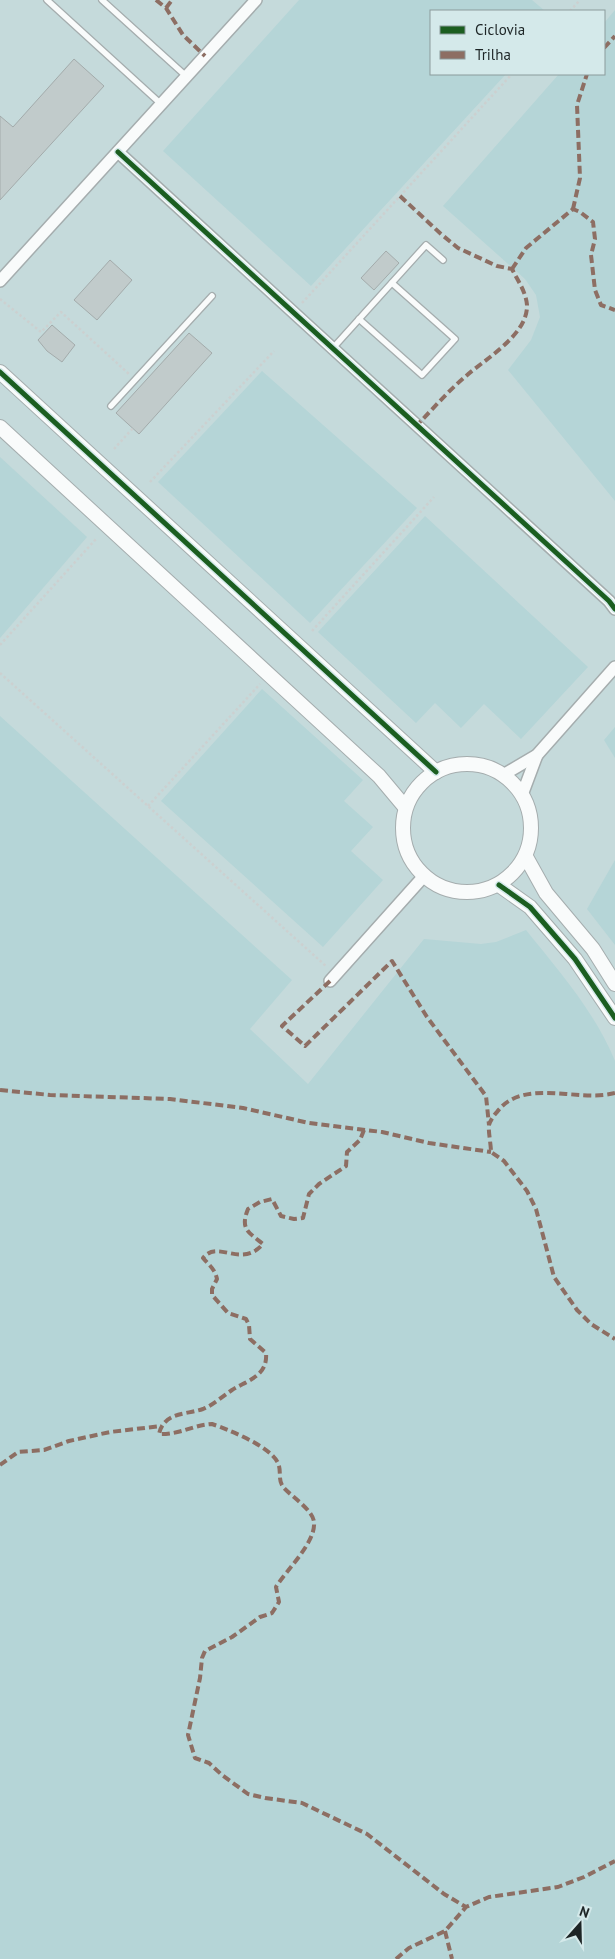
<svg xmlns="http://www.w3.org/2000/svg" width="615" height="1959" viewBox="0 0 615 1959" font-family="'PT Sans',sans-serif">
<rect width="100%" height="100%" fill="#d9e5e5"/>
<path fill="#c5dadb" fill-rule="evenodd" d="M0,0H615V1534L0,1132ZM431,11H604V74H431Z"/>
<g fill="#b5d5d7">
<path d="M299,0H532L545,11H431V74H506L311,286L163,151Z"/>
<path d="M615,10V501L508,370L531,340L540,317L536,295L525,279L443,206L559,74H604V23Z"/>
<path d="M262,371L417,508L310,623L158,482Z"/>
<path d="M0,457L87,537L0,638Z"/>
<path d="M425,516L588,667L521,739L484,704L461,728L435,703L416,723L318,632Z"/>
<path d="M262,689L363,780L344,801L373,827L351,851L383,880L323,947L161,801Z"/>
<path d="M0,716L292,980L250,1029L308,1084L424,939L481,944L496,942L526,930C559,971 595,1012 615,1061V1959H0Z"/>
<path d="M615,727V758L604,740Z"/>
<path d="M615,860V945L587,909Z"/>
</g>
<g fill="#c1cbcb" stroke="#a3abab">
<path d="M74,59L104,86L0,200V116L13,127Z"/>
<path d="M386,251L399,263L374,290L361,278Z"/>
<path d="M110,260L132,280L97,320L74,300Z"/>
<path d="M52,325L75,345L62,362L47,351L38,340Z"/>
<path d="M189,333L212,353L139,434L116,413Z"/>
</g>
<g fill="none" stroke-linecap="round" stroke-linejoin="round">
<g stroke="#a5adae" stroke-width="8">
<g id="service">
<path d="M47,0L161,104"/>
<path d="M102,0L186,76"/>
<path d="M359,319L422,375L455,339L392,283"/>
<path d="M333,348L426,245L443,260"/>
<path d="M111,406L212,296"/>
</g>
</g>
<g stroke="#a5adae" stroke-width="14">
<g id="minor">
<path d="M118,152L609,601L615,609"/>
<path d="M0,281L256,0"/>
<path d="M503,775L537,755L615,667"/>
<path d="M522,795L537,755"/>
<path d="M330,981L424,876"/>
</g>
</g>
<g stroke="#a5adae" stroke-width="16">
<g id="tertiary">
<path d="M0,372L436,772"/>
<path d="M0,427L379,776L405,807"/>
<circle cx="467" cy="828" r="64"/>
<path d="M526,857L546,893L593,949L615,984"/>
<path d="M499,885L530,907L575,959L615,1018"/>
</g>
</g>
<g stroke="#ccd0d0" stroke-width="2.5" stroke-dasharray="2.5 2.5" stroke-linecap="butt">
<path d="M570,11L580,0"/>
<path d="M0,299L41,332L61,312L129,374"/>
<path d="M302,303L512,74"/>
<path d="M114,449L133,428"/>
<path d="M150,482L274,351"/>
<path d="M312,631L434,497"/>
<path d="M0,645L96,539"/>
<path d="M0,673L327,967"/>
<path d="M148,806L260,684"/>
</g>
<use href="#service" stroke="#f9fbfb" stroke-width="5.5"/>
<use href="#minor" stroke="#f9fbfb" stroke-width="11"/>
<use href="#tertiary" stroke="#f9fbfb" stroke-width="14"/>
<g stroke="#8d6e63" stroke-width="4" stroke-dasharray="8 4" stroke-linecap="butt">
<path d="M156,0L166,8L183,35L205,56"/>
<path d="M166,8L172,0"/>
<path d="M604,48L615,36"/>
<path d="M400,196L441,234L458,248L497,266L512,269C518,281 526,292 527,305C528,335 485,359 466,376C448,391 433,409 417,425"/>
<path d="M573,209L580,178L577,105L587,74"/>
<path d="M512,269L526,248L573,209L580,212L593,222L595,239L591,255L595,290L601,305L615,310"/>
<path d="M330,981L282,1026L305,1046L392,961L427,1017L486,1096L489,1125"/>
<path d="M0,1090L50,1095L170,1099L243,1108L309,1123L382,1132L429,1143L491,1152"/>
<path d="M615,1093C579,1103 523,1077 497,1112C494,1115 490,1121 489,1125C488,1130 491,1145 491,1152L504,1161L527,1191L536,1209L554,1277L577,1310L591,1324L615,1339"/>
<path d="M364,1130L360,1140L347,1152L346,1166L319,1184L309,1194L303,1218L294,1219L281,1216L272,1199L260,1202L248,1209C240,1229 248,1232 263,1244C241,1269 218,1239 203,1258C209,1265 215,1269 217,1279L212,1289V1295L228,1313L246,1319L249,1325L250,1339L266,1353C268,1376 248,1380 232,1390C223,1396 213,1405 203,1409C185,1415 164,1412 159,1434C179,1435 193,1425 212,1424C229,1430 270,1446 278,1463C282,1472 277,1480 284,1488C291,1496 313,1510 314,1522C316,1543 286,1570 276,1587L279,1602L272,1613L260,1617L232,1637L205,1651L202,1658L200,1678L188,1735L195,1758L209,1763L222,1775L248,1794L265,1798L302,1803L367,1834L444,1894L466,1907"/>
<path d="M0,1465L18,1452L44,1450L69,1441L110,1432L161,1426"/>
<path d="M445,1931L452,1959"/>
<path d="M396,1959L409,1948L445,1931L466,1907L489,1897L558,1887L584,1877L615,1861"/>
</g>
<g stroke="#d4e9ea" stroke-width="8">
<g id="cycleway">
<path d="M118,152L609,601L615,609"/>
<path d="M0,372L436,772"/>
<path d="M499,885L530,907L575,959L615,1018"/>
</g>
</g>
<use href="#cycleway" stroke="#1b5e20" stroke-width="5"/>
</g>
<rect x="430" y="10" width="175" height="65" fill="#d4e9ea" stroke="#8b9b9c"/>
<rect x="440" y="26" width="25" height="8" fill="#1b5e20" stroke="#8b9b9c"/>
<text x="475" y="35" font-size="15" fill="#1d2526">Ciclovia</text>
<rect x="440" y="51" width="25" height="8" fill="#8d6e63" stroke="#8b9b9c"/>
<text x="475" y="60" font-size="15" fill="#1d2526">Trilha</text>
<g transform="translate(580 1924) rotate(20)" stroke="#d4e9ea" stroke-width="4" paint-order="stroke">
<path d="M0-4L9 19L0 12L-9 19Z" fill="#1d2526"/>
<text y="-8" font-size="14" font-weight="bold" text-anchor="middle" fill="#1d2526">N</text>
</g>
</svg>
